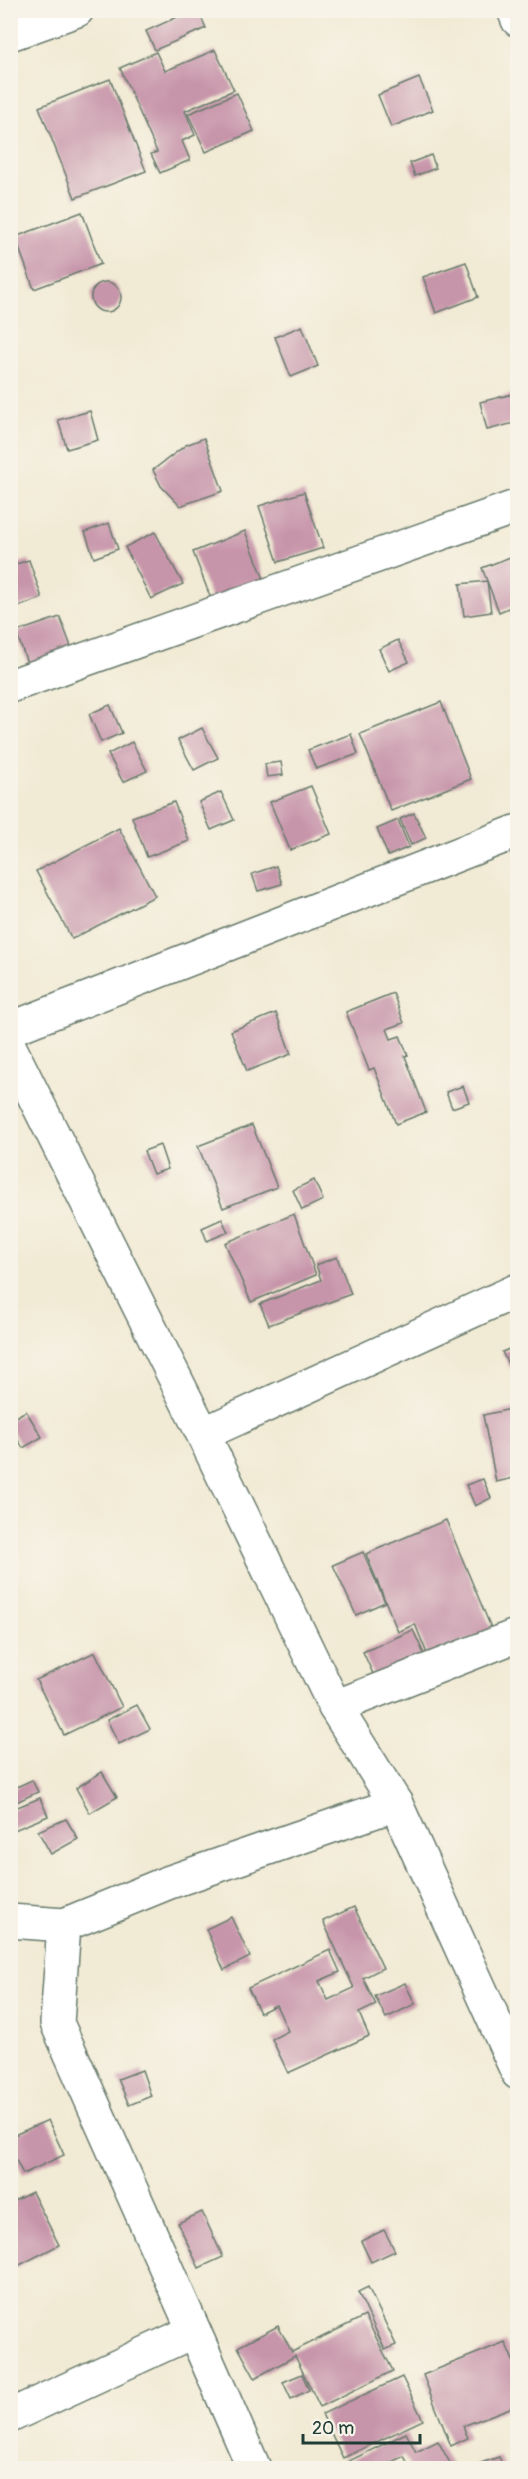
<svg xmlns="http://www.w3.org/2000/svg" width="528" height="2479" viewBox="0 0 528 2479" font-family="Pangolin,sans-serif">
<rect width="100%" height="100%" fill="#f7f3e8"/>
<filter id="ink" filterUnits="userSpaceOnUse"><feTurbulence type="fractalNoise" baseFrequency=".0167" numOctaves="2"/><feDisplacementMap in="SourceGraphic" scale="12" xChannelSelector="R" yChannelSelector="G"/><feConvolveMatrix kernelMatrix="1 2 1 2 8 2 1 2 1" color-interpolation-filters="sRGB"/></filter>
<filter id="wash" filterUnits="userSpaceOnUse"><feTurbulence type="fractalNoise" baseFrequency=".008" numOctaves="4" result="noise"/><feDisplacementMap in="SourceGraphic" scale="24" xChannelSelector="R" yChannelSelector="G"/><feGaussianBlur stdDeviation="1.35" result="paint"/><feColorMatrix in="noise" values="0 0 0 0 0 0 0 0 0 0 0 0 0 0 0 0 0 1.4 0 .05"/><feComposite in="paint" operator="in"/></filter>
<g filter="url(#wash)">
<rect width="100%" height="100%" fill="#f1ead4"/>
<g id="blocks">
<g fill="#c795aa">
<path d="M193,10H198L206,28L155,50L146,31Z"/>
<path d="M215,50L234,90L185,111L195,135L182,141L190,160L160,173L151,154L157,152L120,68L156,52L165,71Z"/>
<path d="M419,78L433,110L391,127L378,95Z"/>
<path d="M110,79L146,171L75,198L39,107Z"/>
<path d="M237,93L254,131L206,152L188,114Z"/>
<path d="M431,155L436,168L415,176L410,163Z"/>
<path d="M82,212L101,264L34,289L15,237Z"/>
<path d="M466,262L478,297L436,313L423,277Z"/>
<circle cx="106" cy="297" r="15"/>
<path d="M302,326L318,366L291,377L275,337Z"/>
<path d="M513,394L518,422L487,430L480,402Z"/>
<path d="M90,411L98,440L67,449L58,420Z"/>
<path d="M204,438L223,491L180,506L161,486L153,470L186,445Z"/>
<path d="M304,492L323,548L278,562L259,506Z"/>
<path d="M109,523L118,549L94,558L85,532Z"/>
<path d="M245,531L266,584L213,604L193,552Z"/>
<path d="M155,532L183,584L151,599L125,547Z"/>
<path d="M518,554V604L499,612L482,568Z"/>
<path d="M29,560L42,598L10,610V566Z"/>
<path d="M487,581L491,612L464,616L460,584Z"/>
<path d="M60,617L73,652L29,668L16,632Z"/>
<path d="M398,640L409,662L389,671L379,649Z"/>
<path d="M441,702L471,779L391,811L360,734Z"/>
<path d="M110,705L122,733L101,742L89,714Z"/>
<path d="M202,728L218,758L194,770L178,740Z"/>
<path d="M351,734L358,754L316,769L308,750Z"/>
<path d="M132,742L147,771L123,782L108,754Z"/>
<path d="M281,762L283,775L267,777L265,764Z"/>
<path d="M311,786L331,834L290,850L270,802Z"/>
<path d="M221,792L234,820L211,830L199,802Z"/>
<path d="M174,802L189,841L147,857L132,817Z"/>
<path d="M414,813L426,838L411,845L400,819Z"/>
<path d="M398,820L409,847L388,856L377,829Z"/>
<path d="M119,828L155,896L72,939L36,871Z"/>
<path d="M276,866L282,884L258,891L252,874Z"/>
<path d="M393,993L404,1023L387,1029L391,1039L400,1036L408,1055L405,1056L426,1112L396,1124L374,1068L369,1070L346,1012Z"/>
<path d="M276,1013L291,1054L247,1071L231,1031Z"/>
<path d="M463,1086L469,1102L452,1108L446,1092Z"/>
<path d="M252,1125L277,1187L223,1208L198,1146Z"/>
<path d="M160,1145L168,1169L153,1174L144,1151Z"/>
<path d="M314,1180L323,1200L302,1210L293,1190Z"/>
<path d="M294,1214L316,1275L251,1302L225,1243Z"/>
<path d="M222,1219L228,1232L207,1241L202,1228Z"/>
<path d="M337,1257L351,1294L269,1325L260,1304L321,1280L316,1265Z"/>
<path d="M514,1347L518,1354V1364L510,1368L502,1352Z"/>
<path d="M516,1408L518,1477L496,1482L483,1415Z"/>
<path d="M26,1411L42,1437L23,1448L10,1428V1420Z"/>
<path d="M483,1479L491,1498L475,1506L466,1485Z"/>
<path d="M446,1520L492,1630L428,1656L415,1624L398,1632L366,1554Z"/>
<path d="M363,1552L385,1602L356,1615L333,1565Z"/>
<path d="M413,1630L430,1667L380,1689L363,1652Z"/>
<path d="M95,1652L122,1707L64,1735L36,1680Z"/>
<path d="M137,1705L150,1729L119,1744L107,1720Z"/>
<path d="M102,1772L117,1797L90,1813L76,1788Z"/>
<path d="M32,1780L38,1792L10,1805V1790Z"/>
<path d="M40,1798L48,1816L12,1831L10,1810Z"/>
<path d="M66,1819L78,1839L51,1854L38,1831Z"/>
<path d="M354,1907L383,1968L363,1978L376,2005L359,2013L369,2036L288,2073L272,2039L288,2031L276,2005L260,2013L248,1988L330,1950L340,1972L319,1981L328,2000L354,1988L323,1921Z"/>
<path d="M231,1917L250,1957L224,1970L206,1929Z"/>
<path d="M405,1983L415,2004L386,2018L375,1996Z"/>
<path d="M142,2070L151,2096L129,2105L118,2079Z"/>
<path d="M48,2120L64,2155L23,2174L10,2148V2137Z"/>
<path d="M32,2192L59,2245L10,2270V2203Z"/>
<path d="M202,2212L223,2257L199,2268L178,2223Z"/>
<path d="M384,2230L395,2251L371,2262L361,2241Z"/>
<path d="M368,2287L396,2345L385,2350L358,2292Z"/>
<path d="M365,2316L393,2371L320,2407L295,2356L255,2378L238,2347L278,2326L292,2352Z"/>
<path d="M505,2342L518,2372V2405L463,2426L468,2438L451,2446L423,2375Z"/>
<path d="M302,2374L309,2390L291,2399L283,2382Z"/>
<path d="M402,2377L423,2420L343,2458L322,2414Z"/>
<path d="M406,2433L416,2452L438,2441L451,2465L444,2468H410L404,2456L379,2468H350L347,2462Z"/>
<path d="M499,2457L504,2468H466Z"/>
</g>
</g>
</g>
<g filter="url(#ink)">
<use href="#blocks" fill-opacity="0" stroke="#687a6c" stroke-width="1.5"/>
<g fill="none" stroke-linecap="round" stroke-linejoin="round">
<g stroke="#687a6c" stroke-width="36">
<g id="minor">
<path d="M514,10L518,20"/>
<path d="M10,34L77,10"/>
<path d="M10,686L518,506"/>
<path d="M10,1029L518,831"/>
<path d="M10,1048L203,1434L335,1707L396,1804L518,2073"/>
<path d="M203,1434L518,1290"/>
<path d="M335,1707L518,1635"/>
<path d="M10,1921L64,1925L167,1883L396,1804"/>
<path d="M194,2331L254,2468"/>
<path d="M10,2416L194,2331L57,2023L64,1925"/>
</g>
</g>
<use href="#minor" stroke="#fff" stroke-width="33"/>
</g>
</g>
<rect width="528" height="2479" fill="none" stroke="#f7f3e8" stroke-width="36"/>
<path d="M303 2434v9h117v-9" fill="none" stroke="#1f3d34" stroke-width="3"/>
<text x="312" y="2434" font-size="18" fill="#1f3d34" stroke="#f7f3e8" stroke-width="4.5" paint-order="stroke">20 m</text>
</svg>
